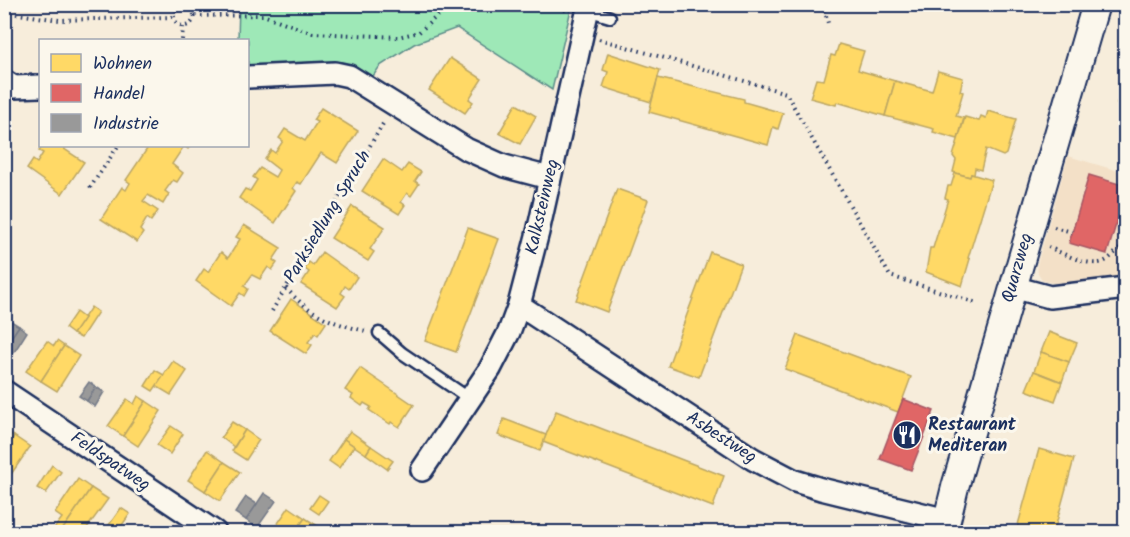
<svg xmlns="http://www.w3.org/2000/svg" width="1130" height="537" viewBox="0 0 1130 537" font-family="Kalam,sans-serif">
<rect width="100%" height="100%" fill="#f7eddb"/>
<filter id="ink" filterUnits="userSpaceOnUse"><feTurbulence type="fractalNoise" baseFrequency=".0167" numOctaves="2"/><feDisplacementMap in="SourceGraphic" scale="12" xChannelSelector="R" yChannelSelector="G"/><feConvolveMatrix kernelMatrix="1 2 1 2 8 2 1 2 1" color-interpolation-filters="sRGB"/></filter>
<g filter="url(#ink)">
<path fill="#f3e0c7" d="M1068,156L1125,173V276L1064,285L1043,281L1038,273L1037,265Z"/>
<path fill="#9ee8b7" stroke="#5c8c8a" stroke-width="1.5" d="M239,5H572L552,90L457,28L414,44L380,66L371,79L337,63L317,62L248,66V40H238Z"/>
<g fill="#ffd966" stroke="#bba664" stroke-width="1.5">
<path d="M839,44L864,51L858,70L895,81L885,116L837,102L836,105L810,98L816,79L824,80L831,55L835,56Z"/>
<path d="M608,53L660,70L651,102L603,87L608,72L603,70Z"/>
<path d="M450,58L482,79L469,99L473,102L465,113L429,90Z"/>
<path d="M1124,64H1126V105L1117,103L1124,82L1119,80Z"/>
<path d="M938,71L963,78L960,91L963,92L956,116L964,118L958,139L933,132L934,129L885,116L895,81L932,91Z"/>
<path d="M658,78L744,99V102L783,113L778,129L773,127L768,145L649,112Z"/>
<path d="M516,104L536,116L520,144L499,133Z"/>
<path d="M321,108L358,131L337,163L321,153L301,184L297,182L293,188L296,191L275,223L239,198L245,189L250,191L257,180L253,177L260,168L275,177L279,170L265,159L271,150L275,153L283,141L279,138L285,129L305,141L317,122L313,120Z"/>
<path d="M988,111L1016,119L1006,154L1003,156L986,149L981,170L975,168L974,175L971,174L970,177L953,172L956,160L953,156L965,117L979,121L981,116L986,118Z"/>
<path d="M43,146H67L64,149L84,162L62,194L27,169L33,160L37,163L43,153L39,151Z"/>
<path d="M141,146H190L188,149L184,146L172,164L183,173L177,182L173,180L165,191L169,194L163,204L148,195L143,201L158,211L151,221L147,218L140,230L143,233L137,242L101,219L122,187L126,190L130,183L126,180L147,149Z"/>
<path d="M383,159L402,172L408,164L421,172L415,181L419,184L411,196L407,193L401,202L405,205L399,214L362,191Z"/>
<path d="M955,173L970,177L971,174L992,180L968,258L970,259L962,286L926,272L930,248H933L948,199L945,198L948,186H951Z"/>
<path d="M617,189L648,200L607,312L576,300Z"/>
<path d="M352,206L385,227L370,249L374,252L368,261L331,238Z"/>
<path d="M244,225L281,248L273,260L277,263L272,270L268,267L260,279L252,275L244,286L248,289L244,296L240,293L231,306L196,281L204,269L208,272L221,252L228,258L240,239L236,237Z"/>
<path d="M468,228L499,239L456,352L425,341Z"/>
<path d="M322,252L357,277L349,289L345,286L341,293L345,296L337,307L301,284L309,272L305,269L309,262L313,265Z"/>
<path d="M710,252L741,264L699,377L668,366Z"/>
<path d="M291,299L326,323L318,335L315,333L308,342L312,345L306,354L270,331Z"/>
<path d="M91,307L98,312L81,338L73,334Z"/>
<path d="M76,312L84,318L73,334L65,328Z"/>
<path d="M1049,332L1077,343L1069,362L1041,352Z"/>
<path d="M798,335L911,377L898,412L785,369Z"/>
<path d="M47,341L54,346L57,341L64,346L41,381L26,371Z"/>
<path d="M64,346L79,356L57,391L41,381Z"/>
<path d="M1041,352L1069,362L1062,382L1034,371Z"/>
<path d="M173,361L187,371L171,395L156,386Z"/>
<path d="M360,368L414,405L399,427L391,422L390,424L369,410L371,407L364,403L362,406L351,398L353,395L345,390Z"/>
<path d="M155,370L164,375L153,391L145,386Z"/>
<path d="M1034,371L1062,382L1055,401L1026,390Z"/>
<path d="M138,396L146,401L123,436L108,426L127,399L134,404Z"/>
<path d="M146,401L161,411L138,446L123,436Z"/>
<path d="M556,411L724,476L713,507L543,442Z"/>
<path d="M504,419L546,435L540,451L498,435Z"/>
<path d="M232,422L245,430L234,447L221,437Z"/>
<path d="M171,426L183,434L170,454L157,445Z"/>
<path d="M4,430L14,436L4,451Z"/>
<path d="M245,430L259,440L246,460L232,451Z"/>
<path d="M350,431L371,446L366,454L344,439Z"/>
<path d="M14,436L30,447L7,480L4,479V451Z"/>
<path d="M344,439L354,446L339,468L329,461Z"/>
<path d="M371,446L393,461L387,469L366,454Z"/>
<path d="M1039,449L1074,459L1054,532H1016Z"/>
<path d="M207,450L224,462L205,491L188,480Z"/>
<path d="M224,462L240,472L220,501L205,491Z"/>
<path d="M52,465L61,472L46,493L37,488Z"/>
<path d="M78,479L91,488L61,532H47L50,528L53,530L62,518L55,513Z"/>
<path d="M91,488L108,499L84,532H61Z"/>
<path d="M319,495L328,501L319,514L310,508Z"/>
<path d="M289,507L305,518L295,532H272Z"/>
<path d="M121,508L130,514L117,532H104Z"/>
<path d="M305,518L321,528L318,532H295Z"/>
</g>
<g fill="#e06666" stroke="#a55664" stroke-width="1.5">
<path d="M1089,175L1126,186V219L1118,218L1107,254L1069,243Z"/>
<path d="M903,399L934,411L911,470L880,459Z"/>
</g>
<g fill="#999" stroke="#737987" stroke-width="1.5">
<path d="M11,321L19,326L4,348V330Z"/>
<path d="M19,326L27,332L13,354L4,348Z"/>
<path d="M89,382L96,387L87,401L79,396Z"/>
<path d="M96,387L104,392L95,407L87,401Z"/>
<path d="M264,493L276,501L257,528L246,520Z"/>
<path d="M246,497L257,504L246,520L235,513Z"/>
</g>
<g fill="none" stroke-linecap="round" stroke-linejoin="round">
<g stroke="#1b2f5e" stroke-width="15">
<g id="service">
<path d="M587,10L610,17"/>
<path d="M379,333L402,353L470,399"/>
</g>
</g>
<g stroke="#1b2f5e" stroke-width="26">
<g id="minor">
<path d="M248,77L335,73L349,76L466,149L504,166L549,178"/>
<path d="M4,81L14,87L40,86"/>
<path d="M1013,287L1050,297L1126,288"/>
<path d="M519,305L753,459L795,481L821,489L947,520"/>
<path d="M4,391L215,532"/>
<path d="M422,470L490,369L509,332L519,305L538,232L589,4"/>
</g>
</g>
<g stroke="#1b2f5e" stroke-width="30">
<path id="tertiary" d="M944,532L955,487L1096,4"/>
</g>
<g stroke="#1b2f5e" stroke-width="4" stroke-dasharray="1.5 4.5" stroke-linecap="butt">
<path d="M554,4L567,11"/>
<path d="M823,4L829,27"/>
<circle cx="184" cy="16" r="10"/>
<path d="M448,9L455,8L461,4"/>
<path d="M4,12L59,20L173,17"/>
<path d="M195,16L263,15L313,33L398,37L419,32L451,4"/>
<path d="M599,39L786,93L890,276L977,303"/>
<path d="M182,40L183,27"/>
<path d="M90,188L118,146"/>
<path d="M1054,227L1072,232"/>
<path d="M1048,247C1063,253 1090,269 1105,261C1113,257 1117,248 1126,247"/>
<path d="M286,288C309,314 333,324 366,331"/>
<path d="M272,311L384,122"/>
</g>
<use href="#service" stroke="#fbf7ec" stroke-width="10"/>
<use href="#minor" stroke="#fbf7ec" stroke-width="21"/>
<use href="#tertiary" stroke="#fbf7ec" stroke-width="26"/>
</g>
</g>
<defs>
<g id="restaurant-disc" transform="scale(1.5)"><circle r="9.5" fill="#1b2f5e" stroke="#fbf7ec"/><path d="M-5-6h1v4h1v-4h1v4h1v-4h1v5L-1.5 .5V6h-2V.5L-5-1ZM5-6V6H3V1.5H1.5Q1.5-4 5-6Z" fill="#fff"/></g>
</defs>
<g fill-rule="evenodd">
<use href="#restaurant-disc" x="907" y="435"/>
</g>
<g text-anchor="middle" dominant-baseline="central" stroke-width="6" stroke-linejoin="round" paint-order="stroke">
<g font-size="18" fill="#1b2f5e" stroke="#fbf7ec">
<text transform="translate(543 207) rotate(-77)">Kalksteinweg</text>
<text transform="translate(328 217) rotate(-59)">Parksiedlung Spruch</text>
<text transform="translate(1018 268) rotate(-74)">Quarzweg</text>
<text transform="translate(721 438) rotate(33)">Asbestweg</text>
<text transform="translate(110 462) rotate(34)">Feldspatweg</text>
</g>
<g font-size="18" font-weight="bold" fill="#1b2f5e" stroke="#fbf7ec" text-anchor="start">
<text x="928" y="425">Restaurant<tspan x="928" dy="21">Mediteran</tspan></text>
</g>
</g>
<rect width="1130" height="537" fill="none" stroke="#fbf7ec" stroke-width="24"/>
<rect x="12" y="12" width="1106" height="513" fill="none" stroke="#1b2f5e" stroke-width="2" filter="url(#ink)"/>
<rect x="39" y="39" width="210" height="108" fill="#fbf7ec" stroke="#a1a7b3" stroke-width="1.5"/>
<rect x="51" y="54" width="30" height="18" fill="#ffd966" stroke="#a1a7b3" stroke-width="1.5"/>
<text x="93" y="69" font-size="18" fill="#1b2f5e">Wohnen</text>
<rect x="51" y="84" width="30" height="18" fill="#e06666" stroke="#a1a7b3" stroke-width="1.5"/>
<text x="93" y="99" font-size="18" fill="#1b2f5e">Handel</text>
<rect x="51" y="114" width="30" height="18" fill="#999999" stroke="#a1a7b3" stroke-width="1.5"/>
<text x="93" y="129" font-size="18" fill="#1b2f5e">Industrie</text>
</svg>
